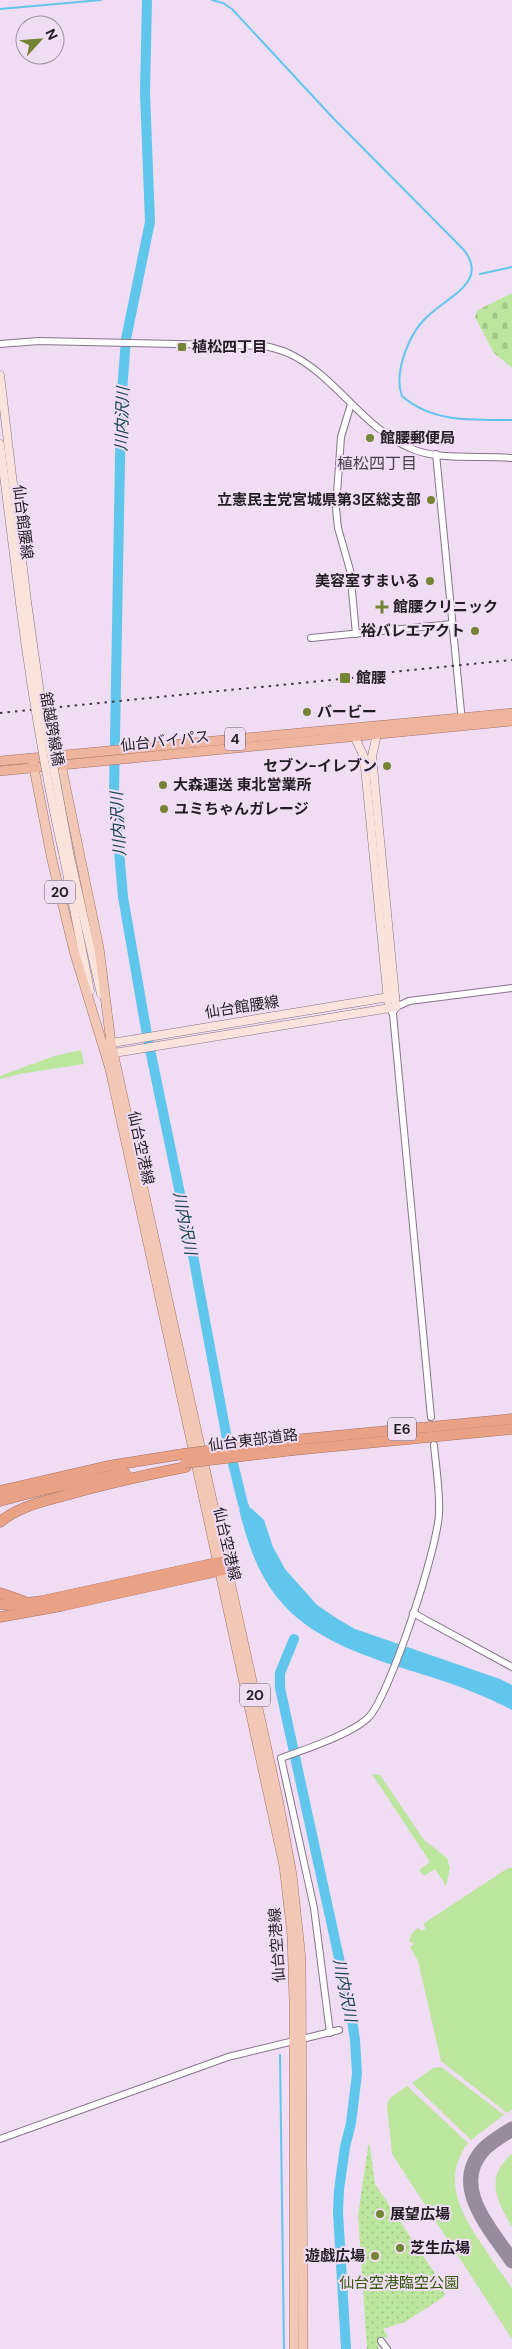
<svg xmlns="http://www.w3.org/2000/svg" width="512" height="2349" viewBox="0 0 512 2349" font-family="'DM Sans','Noto Sans JP',sans-serif">
<defs>
<pattern id="cemetery-stones" width="16" height="16" patternUnits="userSpaceOnUse" patternTransform="scale(1.25)"><rect width="16" height="16" fill="#bce69d"/><path d="M2 7V4a2 2 0 0 1 4 0v3zM10 15v-3a2 2 0 0 1 4 0v3z" fill="#a1c587"/></pattern>
<pattern id="park-dots" width="8" height="8" patternUnits="userSpaceOnUse" patternTransform="scale(1.25)"><rect width="8" height="8" fill="#bce69d"/><path d="M2 2h.1M6 6h.1" fill="none" stroke="#a1c587" stroke-width="1.8" stroke-linecap="round"/></pattern>
</defs>
<rect width="100%" height="100%" fill="#f0ddf4"/>
<g fill="#bce69d">
<path d="M81,1050L84,1064L20,1074L0,1079V1076L54,1056Z"/>
<path d="M372,1774L380,1775L424,1840L447,1858L450,1868L446,1886L435,1869L424,1876L419,1870L430,1862Z"/>
<path d="M508,1868H512V2110L507,2113L441,2061L418,1961L410,1947L414,1944L409,1941L412,1933L418,1928L422,1931L426,1928L423,1924Z"/>
<path d="M440,2067L444,2069L504,2115L471,2140L412,2083L433,2068Z"/>
<path d="M407,2086L468,2143C435,2188 472,2228 497,2267C501,2274 509,2282 512,2289C512,2300 512,2327 512,2339L392,2154L387,2105L390,2098Z"/>
<path d="M512,2154V2227C497,2201 484,2177 512,2154Z"/>
</g>
<path fill="url(#cemetery-stones)" d="M512,293V368L494,353L475,317L478,310Z"/>
<path fill="url(#park-dots)" d="M369,2141L375,2184L442,2284L445,2296L405,2322L383,2329L388,2336L378,2342L379,2349H367L358,2215Z"/>
<path fill="#61c6eb" d="M251,1508L264,1520L273,1547L285,1569L317,1605L336,1618L355,1629L500,1679L512,1685V1710C485,1696 457,1685 428,1676C365,1656 295,1638 262,1574C251,1554 245,1532 239,1510Z"/>
<g fill="none" stroke-linecap="round" stroke-linejoin="round">
<g stroke="#61c6eb" stroke-width="2">
<path d="M212,0L223,3L232,9L334,119L463,249C492,284 442,298 423,321C412,333 405,350 401,366C399,376 398,386 402,396C433,423 473,420 512,420"/>
<path d="M0,9L101,0"/>
<path d="M480,274L512,267"/>
<path d="M280,2055L284,2349"/>
</g>
<g stroke="#61c6eb" stroke-width="10">
<path d="M147,0L145,93L150,222L126,339L121,405L114,793L123,897L147,1035L194,1261L227,1439L243,1504L250,1521"/>
<path d="M294,1639L280,1673V1688L351,2013L355,2040L357,2074L351,2123L345,2147L339,2190L338,2212L346,2349"/>
</g>
<path stroke="#988b9c" stroke-width="15" d="M512,2129C503,2135 492,2141 484,2149C449,2186 491,2229 512,2261"/>
<g stroke="#857489" stroke-width="8">
<g id="tertiary">
<path d="M0,344L39,341L265,346C274,348 285,351 294,356C337,379 364,428 410,448C437,461 481,455 512,458"/>
<path d="M351,404L341,437L336,508L338,528L350,570L356,634"/>
<path d="M436,454L462,722"/>
<path d="M311,638L452,624"/>
<path d="M389,1008L393,1014L431,1417"/>
<path d="M394,1011L396,1007L409,1001L512,988"/>
<path d="M413,1613L512,1667"/>
<path d="M330,2033L314,1908L281,1758C304,1750 351,1734 368,1718C390,1696 438,1547 439,1513C440,1491 436,1467 434,1445"/>
<path d="M0,2139L228,2057L339,2030"/>
<path d="M381,2341L387,2349"/>
</g>
</g>
<g stroke="#857489" stroke-width="9">
<g id="secondary">
<path d="M0,375L27,602"/>
<path d="M0,444L20,603"/>
<path d="M352,731L364,757L388,1001"/>
<path d="M70,857L101,994"/>
<path d="M64,858L90,991"/>
<path d="M106,1044L395,996"/>
<path d="M108,1054L396,1007L372,756L378,730"/>
</g>
</g>
<g stroke="#a47364" stroke-width="10">
<g id="primary">
<path d="M59,755L99,948L111,1043L278,1799L292,1875L301,1959L303,2349"/>
<path d="M32,758L52,860L74,951L110,1069L284,1866L292,1935L294,2002V2349"/>
</g>
</g>
<g stroke="#a47364" stroke-width="10">
<g id="trunk">
<path d="M0,761L512,713"/>
<path d="M0,771L512,721"/>
</g>
</g>
<g stroke="#a47364" stroke-width="11">
<g id="motorway">
<path d="M293,1440L512,1419"/>
<path d="M294,1450L512,1429"/>
<path d="M0,1491L108,1466L183,1454"/>
<path d="M0,1501L50,1488L125,1473"/>
<path d="M0,1522C18,1507 41,1502 63,1496C104,1484 145,1475 186,1467"/>
<path d="M0,1593L23,1601"/>
<path d="M0,1604L10,1605L42,1601L225,1561"/>
<path d="M0,1617L61,1606L227,1569"/>
</g>
</g>
<use href="#tertiary" stroke="#fff" stroke-width="6"/>
<use href="#secondary" stroke="#f9e3db" stroke-width="8"/>
<use href="#primary" stroke="#f2c7b6" stroke-width="9"/>
<use href="#trunk" stroke="#eeb49e" stroke-width="9"/>
<use href="#motorway" stroke="#eaa286" stroke-width="10"/>
<g stroke="#403943" stroke-width="2" stroke-dasharray="2.5 5" stroke-linecap="butt">
<path d="M362,675L512,660"/>
<path d="M0,713L360,677"/>
</g>
<g stroke="#857489" stroke-width="9" stroke-linecap="butt">
<g id="secondary-bridge">
<path d="M27,602L40,694L70,857"/>
<path d="M20,603C31,689 45,774 64,858"/>
</g>
</g>
<g stroke="#a47364" stroke-width="11" stroke-linecap="butt">
<g id="motorway-bridge">
<path d="M183,1454L293,1440"/>
<path d="M185,1463L294,1450"/>
</g>
</g>
<use href="#secondary-bridge" stroke="#f9e3db" stroke-width="8"/>
<use href="#motorway-bridge" stroke="#eaa286" stroke-width="10"/>
</g>
<g fill="#738433" stroke="#f0ddf4" stroke-width="2">
<rect x="177" y="342" width="10" height="10" rx="2.5"/>
<circle cx="370" cy="438" r="5"/>
<circle cx="431" cy="500" r="5"/>
<circle cx="430" cy="581" r="5"/>
<path d="M379.5 599.5h5v5h5v5h-5v5h-5v-5h-5v-5h5z"/>
<circle cx="475" cy="631" r="5"/>
<rect x="339" y="672" width="12" height="12" rx="2.5"/>
<circle cx="307" cy="712" r="5"/>
<circle cx="387" cy="766" r="5"/>
<circle cx="163" cy="785" r="5"/>
<circle cx="164" cy="809" r="5"/>
<circle cx="380" cy="2214" r="5"/>
<circle cx="400" cy="2248" r="5"/>
<circle cx="375" cy="2256" r="5"/>
</g>
<g text-anchor="middle" dominant-baseline="central" stroke-width="4" stroke-linejoin="round" paint-order="stroke">
<g fill="#f0ddf4" stroke="#605662" stroke-width="1">
<rect x="225" y="727.5" width="20" height="23" rx="4"/>
<rect x="45" y="880.5" width="30" height="23" rx="4"/>
<rect x="388" y="1417.5" width="28" height="23" rx="4"/>
<rect x="240" y="1683.5" width="30" height="23" rx="4"/>
</g>
<g font-size="14" font-weight="bold" fill="#221c24">
<text x="235" y="739">4</text>
<text x="60" y="892">20</text>
<text x="402" y="1429">E6</text>
<text x="255" y="1695">20</text>
</g>
<g font-size="15" font-weight="bold" fill="#221c24" stroke="#f0ddf4" text-anchor="start">
<text x="192" y="347">植松四丁目</text>
<text x="380" y="438">館腰郵便局</text>
<text x="421" y="500" text-anchor="end">立憲民主党宮城県第3区総支部</text>
<text x="420" y="581" text-anchor="end">美容室すまいる</text>
<text x="393" y="607">館腰クリニック</text>
<text x="465" y="631" text-anchor="end">裕バレエアクト</text>
<text x="356" y="678">館腰</text>
<text x="317" y="712">バービー</text>
<text x="377" y="766" text-anchor="end">セブン-イレブン</text>
<text x="173" y="785">大森運送 東北営業所</text>
<text x="174" y="809">ユミちゃんガレージ</text>
<text x="390" y="2214">展望広場</text>
<text x="410" y="2248">芝生広場</text>
<text x="365" y="2256" text-anchor="end">遊戯広場</text>
</g>
<g font-size="15" fill="#221c24" stroke="#f0ddf4">
<text transform="translate(23 522) rotate(83)">仙台館腰線</text>
<text transform="translate(52 729) rotate(80)">舘越跨線橋</text>
<text transform="translate(165 741) rotate(-6)">仙台バイパス</text>
<text transform="translate(242 1007) rotate(-9)">仙台館腰線</text>
<text transform="translate(141 1148) rotate(78)">仙台空港線</text>
<text transform="translate(253 1440) rotate(-7)">仙台東部道路</text>
<text transform="translate(227 1544) rotate(77)">仙台空港線</text>
<text transform="translate(277 1945) rotate(-94)">仙台空港線</text>
</g>
<g font-size="15" fill="#34590c" stroke="#f0ddf4">
<text x="399" y="2283">仙台空港臨空公園</text>
</g>
<g font-size="16" font-style="italic" fill="#174353" stroke="#f0ddf4">
<text transform="translate(122 419) rotate(-88)">川内沢川</text>
<text transform="translate(118 824) rotate(-93)">川内沢川</text>
<text transform="translate(185 1223) rotate(79)">川内沢川</text>
<text transform="translate(345 1990) rotate(79)">川内沢川</text>
</g>
<g font-size="16" fill="#4c3d50" stroke="#f0ddf4">
<text x="377" y="463">植松四丁目</text>
</g>
</g>
<g transform="translate(40 40) rotate(64)"><circle r="24" fill="#f0ddf4" stroke="#9e90a1"/>
<path d="M0-4L9 19L0 12L-9 19Z" fill="#738433"/>
<text y="-8" font-size="14" font-weight="bold" text-anchor="middle" fill="#221c24">N</text>
</g>
</svg>
